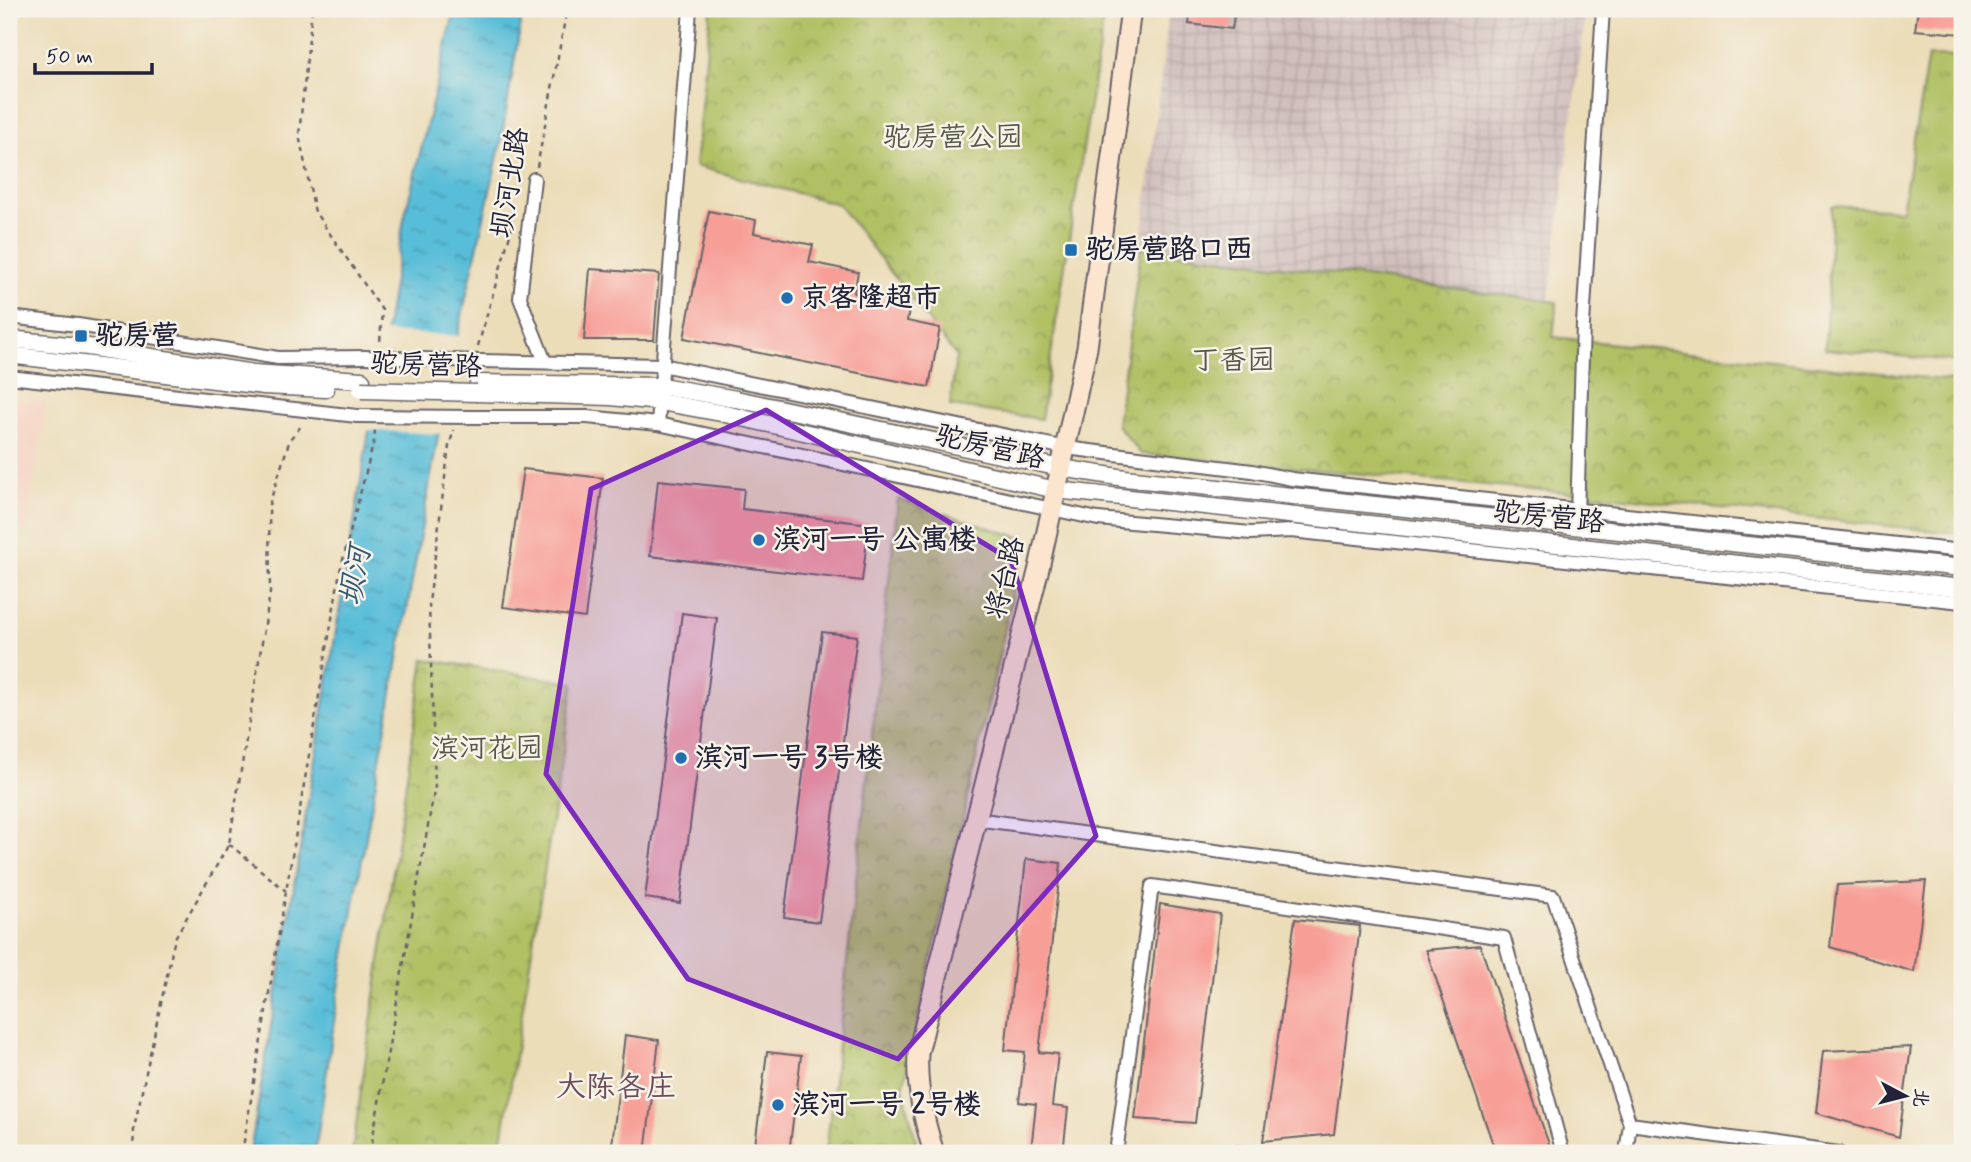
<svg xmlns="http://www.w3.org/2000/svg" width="1971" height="1162" viewBox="0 0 1971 1162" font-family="Mynerve,'LXGW WenKai TC',sans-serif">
<defs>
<pattern id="industrial-grid" width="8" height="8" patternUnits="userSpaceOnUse" patternTransform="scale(1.75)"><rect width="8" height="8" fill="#d1bfbd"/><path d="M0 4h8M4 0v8" fill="none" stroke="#b3a4a3"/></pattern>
<pattern id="grass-tufts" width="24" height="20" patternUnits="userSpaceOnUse" patternTransform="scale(1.75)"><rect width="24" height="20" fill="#b0c063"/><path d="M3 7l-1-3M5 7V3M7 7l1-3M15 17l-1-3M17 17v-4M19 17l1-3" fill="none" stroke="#8f9c53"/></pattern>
<pattern id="park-crowns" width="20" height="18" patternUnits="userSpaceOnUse" patternTransform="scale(1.75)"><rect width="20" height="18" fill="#b0c063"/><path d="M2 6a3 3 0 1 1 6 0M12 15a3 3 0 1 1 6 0" fill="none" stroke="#8f9c53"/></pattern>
<pattern id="water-ripples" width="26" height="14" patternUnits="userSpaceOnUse" patternTransform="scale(1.75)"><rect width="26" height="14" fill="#59bdd8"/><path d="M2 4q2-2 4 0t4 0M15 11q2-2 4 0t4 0" fill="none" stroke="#4999b0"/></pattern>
</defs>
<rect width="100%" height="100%" fill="#f7f3e8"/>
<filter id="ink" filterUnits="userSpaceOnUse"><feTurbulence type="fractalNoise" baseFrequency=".0143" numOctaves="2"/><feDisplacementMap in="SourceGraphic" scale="14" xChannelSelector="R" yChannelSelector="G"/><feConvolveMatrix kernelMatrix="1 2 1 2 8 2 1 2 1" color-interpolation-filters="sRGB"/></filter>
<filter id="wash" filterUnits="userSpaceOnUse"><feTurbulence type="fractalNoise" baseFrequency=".00686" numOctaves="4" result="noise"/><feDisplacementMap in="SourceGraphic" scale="28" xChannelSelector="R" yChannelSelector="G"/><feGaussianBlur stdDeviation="1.57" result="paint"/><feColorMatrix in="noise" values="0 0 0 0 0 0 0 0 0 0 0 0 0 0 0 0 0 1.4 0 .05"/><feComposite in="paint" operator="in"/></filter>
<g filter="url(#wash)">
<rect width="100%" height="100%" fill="#ecddb9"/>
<path fill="#f5d2c2" d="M9,399L47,402L26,529L9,525Z"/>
<path fill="url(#industrial-grid)" d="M1169,9H1586L1549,301L1141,248Z"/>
<path fill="url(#grass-tufts)" stroke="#69714f" stroke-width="2" d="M1928,56L1962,57V362L1825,349L1832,206L1902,210Z"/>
<g fill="url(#park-crowns)" stroke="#69714f" stroke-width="2">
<path d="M711,9H1105L1041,419L950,406L956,356L838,204L695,166Z"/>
<path d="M1141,248L1557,302L1553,337L1962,382V534L1597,495L1141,454L1117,425Z"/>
<path d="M898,499L1025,539L903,1088L919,1153H826Z"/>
<path d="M424,659L574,683L500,1153H352Z"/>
</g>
<path fill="url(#water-ripples)" stroke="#3e708a" stroke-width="2" d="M455,9H523L501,142L456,342L437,442L339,988L315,1153H250L404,219Z"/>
<path fill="#ecddb9" d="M382,332L461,336L442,434L365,430Z"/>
<g id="blocks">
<g fill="#f79e96">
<path d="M1191,9H1235L1232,29L1189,24Z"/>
<path d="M1918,9H1962V34L1915,30Z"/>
<path d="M709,211L756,220L754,233L813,245L809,262L858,272L854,293L910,304L907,321L940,328L929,387L684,338Z"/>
<path d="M590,269L659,274L654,340H584Z"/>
<path d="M523,469L603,478L585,618L503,607Z"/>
<path d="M658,480L744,489L742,509L869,524L862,581L650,556Z"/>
<path d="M682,613L717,618L680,903L645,898Z"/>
<path d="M822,632L857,636L819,922L784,917Z"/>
<path d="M1026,859L1061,863L1039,1052L1058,1054L1052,1106L1068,1108L1063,1153L1031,1150L1036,1104L1019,1102L1025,1052L1005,1050Z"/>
<path d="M1926,881L1914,972L1830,947L1837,885Z"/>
<path d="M1160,904L1220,914L1195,1123L1135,1119Z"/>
<path d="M1295,919L1360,926L1334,1134L1263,1141Z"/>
<path d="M1480,945L1552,1153H1496L1426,950Z"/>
<path d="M625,1035L659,1040L645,1153H611Z"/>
<path d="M1911,1047L1899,1137L1816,1113L1823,1051Z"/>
<path d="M767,1052L801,1056L789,1153H754Z"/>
</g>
</g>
</g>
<g filter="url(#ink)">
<use href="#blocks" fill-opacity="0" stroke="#696367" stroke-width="2"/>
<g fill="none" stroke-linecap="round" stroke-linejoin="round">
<g stroke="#696367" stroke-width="16">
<g id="minor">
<path d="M534,179L520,298L545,362"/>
<path d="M9,317L78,325L278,358L365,357"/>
<path d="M479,361L662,365L1066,448L1252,471L1292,479L1962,551"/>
<path d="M9,377L357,416"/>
<path d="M472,417H587L658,424L1098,519L1251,533L1291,531L1962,602"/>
<path d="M658,424L690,9"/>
<path d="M1577,515L1583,324L1603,9"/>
<path d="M975,819L1553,896L1630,1124L1626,1153"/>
<path d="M1630,1124L1839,1153"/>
<path d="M1116,1153L1152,886L1504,938L1563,1153"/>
<path d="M1198,1153L1215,1151L1251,1153"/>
</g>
</g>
<g stroke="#696367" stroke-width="19">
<g id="tertiary">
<path d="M9,339L88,347L253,373L362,380"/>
<path d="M9,355L264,386L326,389"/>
<path d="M478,383L661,386L736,399L1061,468L1125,478L1962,568"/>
<path d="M477,393L611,397L660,402L721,413L1056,490L1962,588"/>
</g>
</g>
<g stroke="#696367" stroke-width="23">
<path id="secondary" d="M934,1153C924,1120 916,1089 918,1053L1039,568L1087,348L1131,9"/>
</g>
<g stroke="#696367" stroke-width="2.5" stroke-dasharray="5 5" stroke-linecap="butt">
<path d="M312,9L299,135L315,212L382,310L380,343"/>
<path d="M537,167L567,9"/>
<path d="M478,346L513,224"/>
<path d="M229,844L286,891"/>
<path d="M133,1153L134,1128L175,938L229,844L270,593L269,505L290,439L303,424"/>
<path d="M242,1153L340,571L374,441L375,430"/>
<path d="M370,1153L435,786L429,603L449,446L454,430"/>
</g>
<use href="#minor" stroke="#fff" stroke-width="12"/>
<use href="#tertiary" stroke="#fff" stroke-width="16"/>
<use href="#secondary" stroke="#fbe5cf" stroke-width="19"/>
<g stroke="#696367" stroke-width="16" stroke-linecap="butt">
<g id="minor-bridge">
<path d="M365,357L479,361"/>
<path d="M357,416L472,417"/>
</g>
</g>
<g stroke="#696367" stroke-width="19" stroke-linecap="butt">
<path id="tertiary-bridge" d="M361,390L477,393"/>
</g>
<use href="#minor-bridge" stroke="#fff" stroke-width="12"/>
<use href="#tertiary-bridge" stroke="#fff" stroke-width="16"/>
</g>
</g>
<path fill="#7b2cbf" fill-opacity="0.2" stroke="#7b2cbf" stroke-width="5" stroke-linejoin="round" d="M766,410L1011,560L1096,836L898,1059L688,979L546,774L591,489Z"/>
<g fill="#1f6fb2" stroke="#f7f3e8" stroke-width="2.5">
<rect x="1064" y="243" width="14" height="14" rx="3.5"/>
<circle cx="787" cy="298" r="7"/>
<rect x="74" y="329" width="14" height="14" rx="3.5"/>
<circle cx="759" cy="540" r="7"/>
<circle cx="681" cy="758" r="7"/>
<circle cx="778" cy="1105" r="7"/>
</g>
<g text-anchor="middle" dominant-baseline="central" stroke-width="5" stroke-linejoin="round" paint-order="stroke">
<g font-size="28" fill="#545949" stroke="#f7f3e8">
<text x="953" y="138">驼房营公园</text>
<text x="1233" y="361">丁香园</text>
<text x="487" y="749">滨河花园</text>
</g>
<g font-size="28" fill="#22223b" stroke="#f7f3e8">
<text transform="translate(511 183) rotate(-81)">坝河北路</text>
<text transform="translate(426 366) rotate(2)">驼房营路</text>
<text transform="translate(990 448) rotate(13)">驼房营路</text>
<text transform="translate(1549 518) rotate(6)">驼房营路</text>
<text transform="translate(1006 578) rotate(-76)">将台路</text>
</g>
<g font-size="28" font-weight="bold" fill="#22223b" stroke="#f7f3e8" text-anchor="start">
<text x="1085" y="250">驼房营路口西</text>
<text x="801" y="298">京客隆超市</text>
<text x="95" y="336">驼房营</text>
<text x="773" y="540">滨河一号 公寓楼</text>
<text x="695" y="758">滨河一号 3号楼</text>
<text x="792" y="1105">滨河一号 2号楼</text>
</g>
<g font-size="30" font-style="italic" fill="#355872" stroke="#f7f3e8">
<text transform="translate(356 576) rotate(-80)">坝河</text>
</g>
<g font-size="30" fill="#6d4d5b" stroke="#f7f3e8">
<text x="616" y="1087">大陈各庄</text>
</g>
</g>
<rect width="1971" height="1162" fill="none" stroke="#f7f3e8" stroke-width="35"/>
<g transform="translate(1905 1096) rotate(97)" stroke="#f7f3e8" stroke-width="5" paint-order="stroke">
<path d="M0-5L12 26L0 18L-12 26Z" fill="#22223b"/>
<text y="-10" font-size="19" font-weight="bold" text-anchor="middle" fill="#22223b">北</text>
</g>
<path d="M35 63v10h117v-10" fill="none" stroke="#22223b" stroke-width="3.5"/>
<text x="46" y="63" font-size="21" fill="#22223b" stroke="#f7f3e8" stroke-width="5" paint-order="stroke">50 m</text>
</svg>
